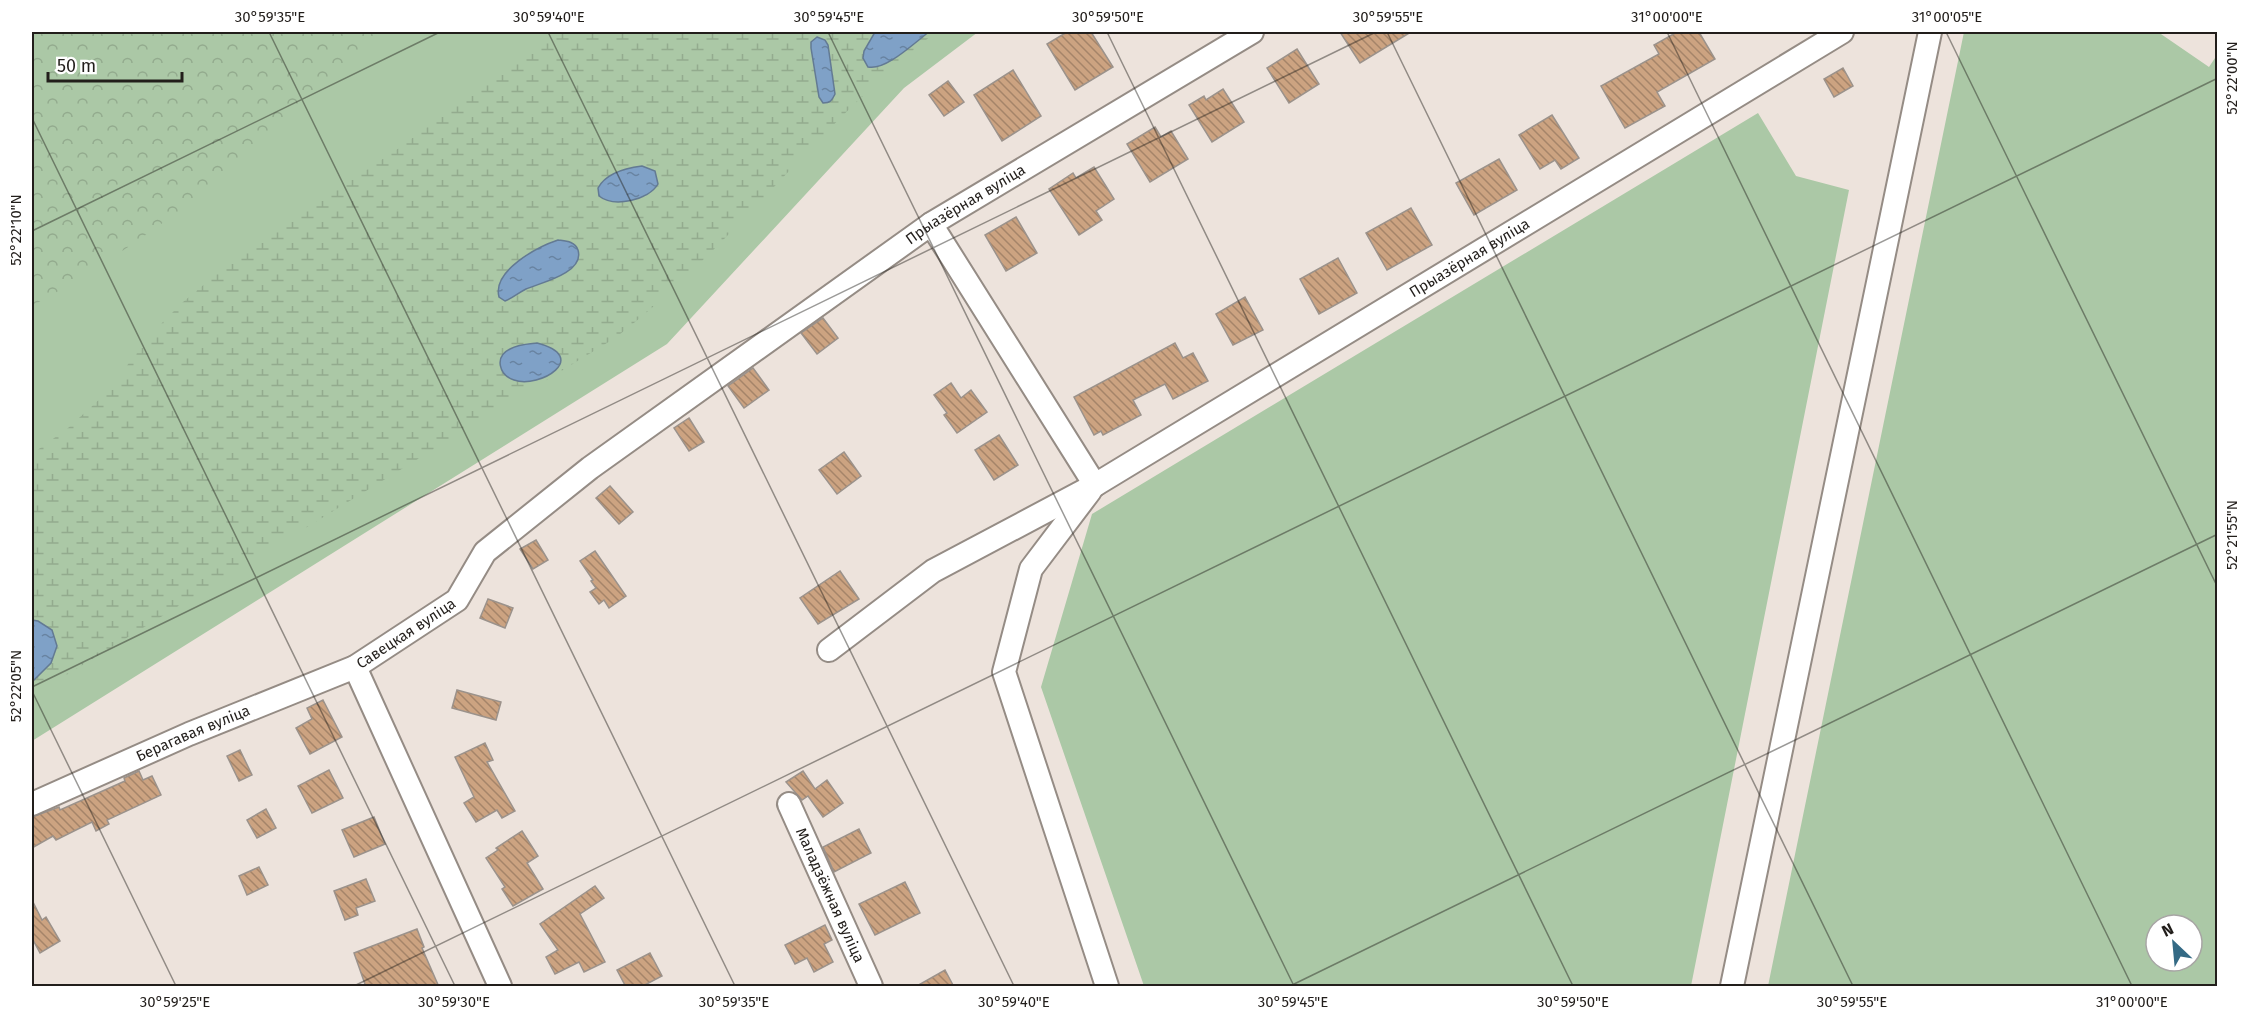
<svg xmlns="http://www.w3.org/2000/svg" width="2249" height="1018" viewBox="0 0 2249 1018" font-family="'Fira Sans',sans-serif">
<defs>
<pattern id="forest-crowns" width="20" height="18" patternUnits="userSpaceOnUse" patternTransform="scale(1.5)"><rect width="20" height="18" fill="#abc8a6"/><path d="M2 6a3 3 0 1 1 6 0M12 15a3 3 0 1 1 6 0" fill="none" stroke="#93ab8e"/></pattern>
<pattern id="wetland-marsh" width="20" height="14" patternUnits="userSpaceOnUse" patternTransform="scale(1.5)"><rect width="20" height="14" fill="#abc8a6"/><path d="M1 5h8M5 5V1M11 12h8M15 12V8" fill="none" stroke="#93ab8e"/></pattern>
<pattern id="water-ripples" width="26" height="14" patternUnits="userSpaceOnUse" patternTransform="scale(1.5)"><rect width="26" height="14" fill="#7fa1c7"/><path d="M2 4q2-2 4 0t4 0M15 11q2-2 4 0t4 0" fill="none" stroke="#6883a1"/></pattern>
<pattern id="building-back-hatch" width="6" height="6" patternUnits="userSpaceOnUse" patternTransform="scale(1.5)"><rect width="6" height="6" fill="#cca381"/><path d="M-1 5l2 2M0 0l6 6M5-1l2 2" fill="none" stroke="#a58469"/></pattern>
</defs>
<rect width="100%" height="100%" fill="#ede3dc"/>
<g fill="#abc8a6" fill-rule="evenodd">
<path d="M32,32H978L904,88L667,344L32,741Z"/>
<path d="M1964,32H2158L2209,67L2217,55V986H1768ZM2156,925H2192V961H2156Z"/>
<path d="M1758,113L1796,176L1849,190L1691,986H1144L1041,687L1092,514Z"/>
</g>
<path fill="url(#forest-crowns)" d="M32,32H387C341,75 295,120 245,160C178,214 107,265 32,306Z"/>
<path fill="url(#wetland-marsh)" d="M553,32H936C819,123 733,247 615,338L32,696V454L68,428L104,395L154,331L183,302L219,272L268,236L399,148Z"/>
<g fill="url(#water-ripples)" stroke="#637a93" stroke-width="1.5">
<path d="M875,32H929C915,42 886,71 868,67L863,58L864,51Z"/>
<path d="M817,37L825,40L828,45L835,94C832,100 831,103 823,103L819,97L811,48V42Z"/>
<path d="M642,166L655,171L658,184C649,200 614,208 599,196L598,188C606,173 626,168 642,166Z"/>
<path d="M558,240C565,241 575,241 578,250C585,273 540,283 526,289C518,293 513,298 505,301L499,297C492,271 537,247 558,240Z"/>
<path d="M537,343C591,357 540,389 514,380C499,375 494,357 510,349C519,344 528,344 537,343Z"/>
<path d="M32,620L38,621L52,630L57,646L51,663L32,682Z"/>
</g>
<g fill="url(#building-back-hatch)" stroke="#9b928b" stroke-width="1.5">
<path d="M1067,32H1091L1113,67L1075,90L1047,44Z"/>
<path d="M1340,32H1411L1360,63Z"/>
<path d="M1677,32H1699L1715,59L1657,92L1665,106L1625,128L1601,86L1659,54L1654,45Z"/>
<path d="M1297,49L1319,84L1289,103L1267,68Z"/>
<path d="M1843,68L1853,86L1834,97L1824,79Z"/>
<path d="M1013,70L1041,116L1002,141L974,95Z"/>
<path d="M948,81L964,102L944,116L929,95Z"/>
<path d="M1223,89L1244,122L1212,142L1189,105L1204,96L1206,100Z"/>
<path d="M1552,115L1579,158L1561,169L1555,160L1540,169L1519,135Z"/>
<path d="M1155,127L1161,137L1171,131L1188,159L1150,182L1127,144Z"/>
<path d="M1499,159L1517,190L1474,215L1456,183Z"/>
<path d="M1094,167L1114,199L1096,211L1102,220L1079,235L1049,189L1073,173L1076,178Z"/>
<path d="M1411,208L1432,245L1387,270L1366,233Z"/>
<path d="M1016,217L1037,253L1006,271L985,235Z"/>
<path d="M1338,258L1357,293L1319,314L1300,279Z"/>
<path d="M1245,297L1263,330L1233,345L1216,314Z"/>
<path d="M823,318L838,338L817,354L801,333Z"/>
<path d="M1175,343L1183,358L1193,353L1208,381L1173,399L1165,384L1133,400L1141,415L1103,435L1101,431L1094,435L1074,397Z"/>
<path d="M753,368L769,390L744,408L728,386Z"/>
<path d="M951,383L961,398L971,390L987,412L957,433L944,415L947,413L934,395Z"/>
<path d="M689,418L704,442L689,451L674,428Z"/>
<path d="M999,435L1018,465L994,480L975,450Z"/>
<path d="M844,452L861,476L837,494L819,470Z"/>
<path d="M610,486L633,512L619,524L596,498Z"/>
<path d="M536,540L548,560L533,569L520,549Z"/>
<path d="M595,551L626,596L609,608L604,600L599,604L590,592L596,588L591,581L593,580L580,561Z"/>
<path d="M840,571L859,599L818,624L800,598Z"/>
<path d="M488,599L513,608L505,628L480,618Z"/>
<path d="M457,690L501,702L496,720L452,708Z"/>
<path d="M323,700L342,737L310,754L296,728L312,719L307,708Z"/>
<path d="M485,743L493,760L487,762L515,811L502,818L497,810L476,822L464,803L474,797L455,757Z"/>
<path d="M240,750L252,775L239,781L227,756Z"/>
<path d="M329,770L343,798L312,813L298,786Z"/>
<path d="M139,771L143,780L152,776L161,795L107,820L109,824L96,831L92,822L56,840L53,836L32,848V817L59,807L60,810L125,781L124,778Z"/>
<path d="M803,771L815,789L827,780L843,803L823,817L808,796L802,800L786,782Z"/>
<path d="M266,809L276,828L257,838L247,820Z"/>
<path d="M374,817L385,844L354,857L342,830Z"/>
<path d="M859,829L871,853L834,872L823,847Z"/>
<path d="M522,831L538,856L527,863L543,889L513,906L502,889L505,887L486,858L498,850L496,848Z"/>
<path d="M259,867L268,885L247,895L239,876Z"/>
<path d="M366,879L375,901L356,908L358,915L345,920L334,891Z"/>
<path d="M905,882L920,913L875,935L859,904Z"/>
<path d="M595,886L604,898L580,914L605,962L584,972L579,962L555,974L546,957L558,950L540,924Z"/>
<path d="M32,900L42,920L46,917L60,941L40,953L32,938Z"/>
<path d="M825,925L832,940L824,944L833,962L814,972L807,958L795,964L785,945Z"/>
<path d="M417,929L424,947L422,948L439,987H366L354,953Z"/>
<path d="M650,953L662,976L641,987H626L617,970Z"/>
<path d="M945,970L954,987H915Z"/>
</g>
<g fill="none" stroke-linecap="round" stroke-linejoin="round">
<g stroke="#958c85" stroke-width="26">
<g id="minor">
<path d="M931,224L1095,485"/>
<path d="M1090,491L1031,569L1004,672L1107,986"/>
<path id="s1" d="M829,650L933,571L1095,485L1842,32"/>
<path d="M355,667L500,986"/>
<path id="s2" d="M32,804L189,734L355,667L457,600L485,552L590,468L931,224L1252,32"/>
<path id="s3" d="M789,804L871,986"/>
<path d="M1732,986L1930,32"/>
</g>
</g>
<use href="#minor" stroke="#fff" stroke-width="22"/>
</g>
<path fill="none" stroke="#221e1b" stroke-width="1.5" stroke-opacity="0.45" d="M269,32L735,986M548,32L1014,986M828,32L1294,986M1107,32L1573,986M1387,32L1853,986M1667,32L2132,986M1946,32L2218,588M32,118L455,986M32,231L440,32M32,687L1376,32M32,691L176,986M354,986L2218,78M1290,986L2218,534"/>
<g text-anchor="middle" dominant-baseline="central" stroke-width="4.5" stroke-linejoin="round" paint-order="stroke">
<g font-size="15" fill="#221e1b" stroke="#fff">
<text stroke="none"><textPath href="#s2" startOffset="1122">Прыазёрная вуліца</textPath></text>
<text stroke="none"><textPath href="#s1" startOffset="752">Прыазёрная вуліца</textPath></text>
<text stroke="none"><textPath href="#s2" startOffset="412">Савецкая вуліца</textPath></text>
<text stroke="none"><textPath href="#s2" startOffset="176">Берагавая вуліца</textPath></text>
<text stroke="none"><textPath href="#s3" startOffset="100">Маладзёжная вуліца</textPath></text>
</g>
</g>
<rect width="2249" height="1018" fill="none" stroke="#ffffff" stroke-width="66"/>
<g transform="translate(2174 943) rotate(334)"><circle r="28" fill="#ffffff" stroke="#a7a5a4" stroke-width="1.5"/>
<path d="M0-4.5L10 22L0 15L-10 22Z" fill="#346a85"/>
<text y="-9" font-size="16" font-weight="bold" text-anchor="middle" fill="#221e1b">N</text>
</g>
<path d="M48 72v9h134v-9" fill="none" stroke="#221e1b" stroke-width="3"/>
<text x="57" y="72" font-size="18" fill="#221e1b" stroke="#ffffff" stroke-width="4.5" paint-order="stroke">50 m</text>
<rect x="33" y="33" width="2183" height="952" fill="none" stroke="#221e1b" stroke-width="2"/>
<g font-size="15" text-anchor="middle" fill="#221e1b">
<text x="270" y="22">30°59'35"E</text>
<text x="549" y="22">30°59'40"E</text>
<text x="829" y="22">30°59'45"E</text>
<text x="1108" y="22">30°59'50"E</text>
<text x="1388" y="22">30°59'55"E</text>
<text x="1667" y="22">31°00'00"E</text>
<text x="1947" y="22">31°00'05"E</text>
<text transform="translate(2232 78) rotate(-90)" y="5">52°22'00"N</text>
<text transform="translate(16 230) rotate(-90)" y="5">52°22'10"N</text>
<text transform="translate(2232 535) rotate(-90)" y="5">52°21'55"N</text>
<text transform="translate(16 686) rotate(-90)" y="5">52°22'05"N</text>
<text x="175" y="1007">30°59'25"E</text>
<text x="454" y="1007">30°59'30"E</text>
<text x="734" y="1007">30°59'35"E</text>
<text x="1014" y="1007">30°59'40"E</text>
<text x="1293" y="1007">30°59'45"E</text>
<text x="1573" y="1007">30°59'50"E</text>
<text x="1852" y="1007">30°59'55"E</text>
<text x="2132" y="1007">31°00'00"E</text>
</g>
</svg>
